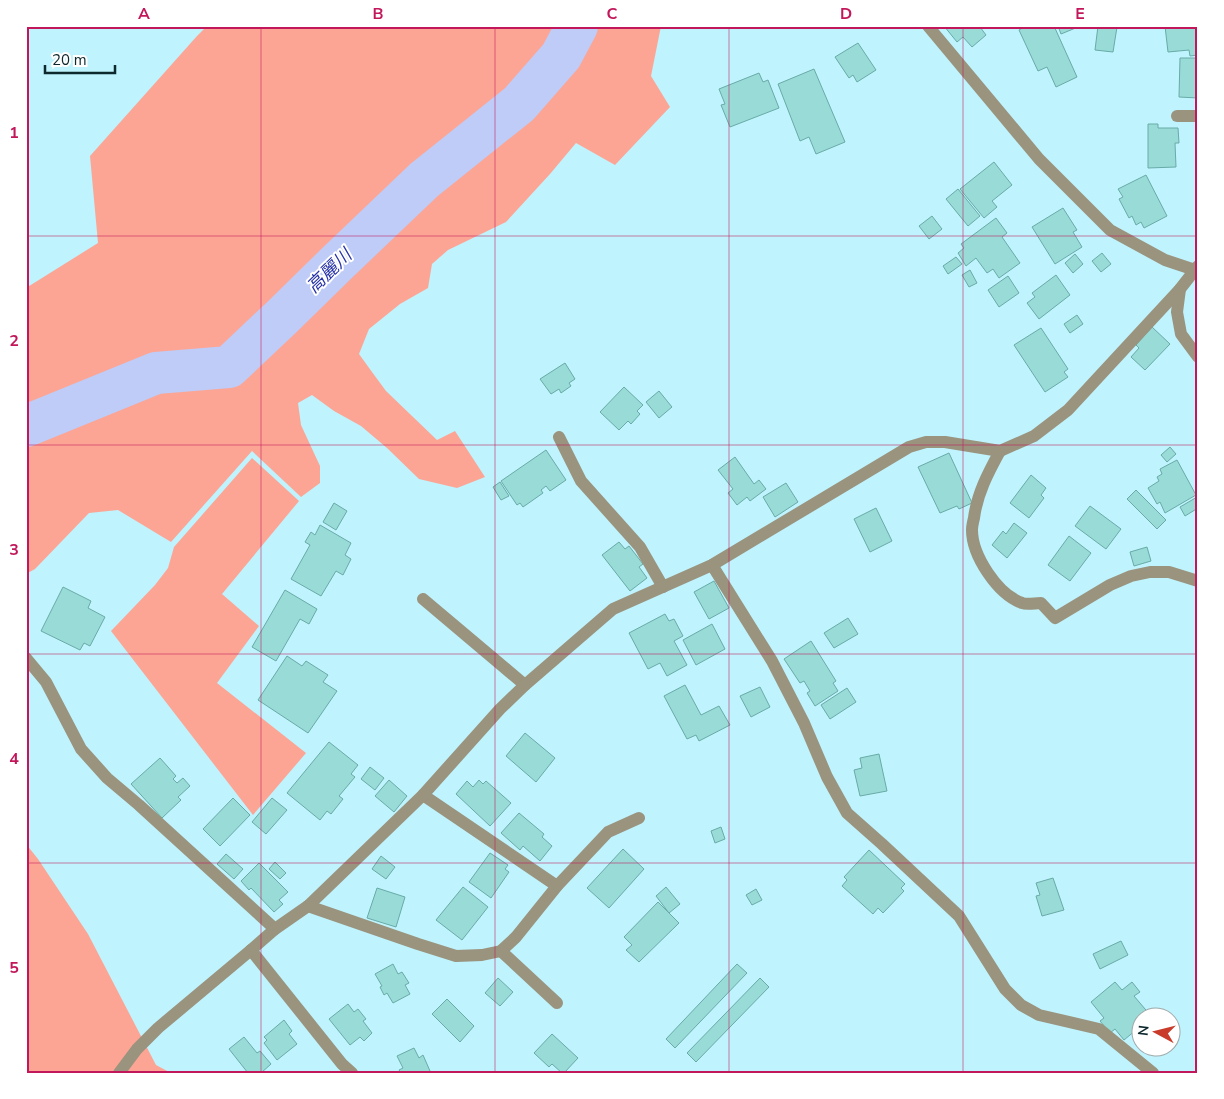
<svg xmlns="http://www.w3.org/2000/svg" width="1224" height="1099" viewBox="0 0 1224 1099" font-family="'Nunito Sans','Noto Sans JP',sans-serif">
<rect width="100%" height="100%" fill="#bff3fd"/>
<g fill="#fca595">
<path d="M207,26H661L651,76L670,107L615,165L576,143L550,174L506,222L448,250L432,264L428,288L400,304L369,329L359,354L372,372L386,391L437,440L455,431L485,477L457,488L419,479L387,448L361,426L334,411L312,395L298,403L301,425L320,466V483L301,497L252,451L171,542L118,510L89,513L35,569L26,574V288L98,243L90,156L197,36Z"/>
<path d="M252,458L299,501L222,594L259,626L217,683L306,753L253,815L111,631L155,585L168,568L174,547Z"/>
<path d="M26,844L38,859L88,934L156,1065L171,1073H26Z"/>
</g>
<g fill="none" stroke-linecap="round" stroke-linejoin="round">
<path stroke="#beccf7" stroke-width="42" d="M26,426L156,373L229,367L283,316L336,264L424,180L519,104L561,56L577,26"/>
</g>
<g fill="#98dbd7" stroke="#68aba7">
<path d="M944,26H981L980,27L986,35L972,47L963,37L957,42Z"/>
<path d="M1026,26H1054L1077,77L1056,87L1047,67L1038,71L1019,30Z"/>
<path d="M1058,26H1078V27L1061,34Z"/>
<path d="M1098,26L1117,27L1113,52L1095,50Z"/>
<path d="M1165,26H1198V55L1190,56L1189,50L1168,52Z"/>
<path d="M858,43L876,70L857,82L853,75L849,78L835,57Z"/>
<path d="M1180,58H1198V98L1179,97Z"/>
<path d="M814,69L845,142L816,154L809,137L800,141L778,84Z"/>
<path d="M759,73L763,82L768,80L779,108L730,127L721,105L725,104L719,89Z"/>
<path d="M1148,124H1158V128H1178L1179,143H1175L1176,167L1148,168Z"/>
<path d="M994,162L1012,185L992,201L997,207L984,218L960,189Z"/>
<path d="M1146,175L1167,216L1144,228L1141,222L1136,225L1132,216L1129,218L1119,199L1123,197L1118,189Z"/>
<path d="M958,189L980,216L968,226L946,199Z"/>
<path d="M1063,208L1077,230L1073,232L1082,247L1055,264L1032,227Z"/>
<path d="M932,216L942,229L929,239L919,226Z"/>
<path d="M996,218L1007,233L1002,237L1020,263L999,278L993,269L987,273L976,258L966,266L958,253L964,248L961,244Z"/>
<path d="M1102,253L1111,264L1101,272L1092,261Z"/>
<path d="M1075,254L1083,264L1073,273L1065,263Z"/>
<path d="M956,257L962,264L948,274L943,266Z"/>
<path d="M970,270L977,283L969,287L962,275Z"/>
<path d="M1056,275L1070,295L1039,319L1027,303L1035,297L1032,293Z"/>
<path d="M1008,276L1019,293L999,307L988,290Z"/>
<path d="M1077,315L1083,324L1070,333L1064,324Z"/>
<path d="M1152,327L1170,344L1145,370L1131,357L1139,348L1136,345Z"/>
<path d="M1041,328L1068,369L1064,372L1068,377L1045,392L1014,345Z"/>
<path d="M565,363L575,379L569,383L571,386L561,393L559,389L551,394L540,379Z"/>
<path d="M624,387L643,405L637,411L640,414L631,424L628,421L619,430L600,412Z"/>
<path d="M659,391L672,407L659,418L646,402Z"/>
<path d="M1170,447L1176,454L1167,462L1161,455Z"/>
<path d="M546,450L566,480L550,491L546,486L541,490L543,493L523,507L520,503L517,505L501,481Z"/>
<path d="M949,453L972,503L959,509L957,506L940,513L918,467Z"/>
<path d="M735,457L754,484L759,480L766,489L750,501L747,497L737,505L728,493L733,489L718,470Z"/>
<path d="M1177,460L1196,495L1165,513L1160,502L1157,504L1148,488L1159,481L1157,477L1162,474L1160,469Z"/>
<path d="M1031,475L1046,488L1041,495L1044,498L1029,518L1010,503Z"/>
<path d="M500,482L509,496L501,500L493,487Z"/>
<path d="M786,483L798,502L775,517L763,497Z"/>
<path d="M1136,490L1166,520L1157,529L1127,499Z"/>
<path d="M1197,497L1198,508L1185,516L1180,507Z"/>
<path d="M334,503L347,511L336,530L323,522Z"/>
<path d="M1090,506L1121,529L1106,549L1075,526Z"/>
<path d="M876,508L892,541L870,552L854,519Z"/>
<path d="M1014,523L1027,533L1007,558L992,545L1003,531L1006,534Z"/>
<path d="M320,525L351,543L345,555L351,559L343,575L336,571L321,596L291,579L310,545L305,542L311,532L315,535Z"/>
<path d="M1069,536L1091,553L1070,581L1048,565Z"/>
<path d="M619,542L625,549L629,546L643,564L639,567L647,578L630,591L602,555Z"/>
<path d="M1147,547L1151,561L1134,566L1130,552Z"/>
<path d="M714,581L729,608L709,619L694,592Z"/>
<path d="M63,587L91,601L88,608L105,617L90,646L84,643L80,650L41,631Z"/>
<path d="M285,590L317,609L309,624L300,619L276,661L252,647Z"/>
<path d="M665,614L669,621L674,619L683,636L674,641L687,665L667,676L660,663L648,669L629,633Z"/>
<path d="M848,618L858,634L834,648L824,633Z"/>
<path d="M712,624L725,649L696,665L683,640Z"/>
<path d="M811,641L836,681L833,683L838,691L815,706L807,693L810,691L804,681L800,683L784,659Z"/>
<path d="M287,656L302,666L306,661L328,675L323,682L337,691L308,733L258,700Z"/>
<path d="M685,685L701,715L719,706L730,725L699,741L696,735L687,739L664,696Z"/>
<path d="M760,687L770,707L751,717L740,696Z"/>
<path d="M847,688L856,702L830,719L821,705Z"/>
<path d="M525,733L555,758L536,782L506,756Z"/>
<path d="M329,742L358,765L351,774L355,777L339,796L343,799L331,814L327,811L320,820L287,793Z"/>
<path d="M879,754L887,791L860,796L854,770L862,768L860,758Z"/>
<path d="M160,758L176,776L173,779L177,783L183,778L190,786L178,797L181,800L162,818L131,784Z"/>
<path d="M370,767L384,778L375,790L361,779Z"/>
<path d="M389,780L407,796L394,812L375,796Z"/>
<path d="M479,780L483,784L486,781L511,803L490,826L456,794L467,781L473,787Z"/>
<path d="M233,798L250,815L220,846L203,829Z"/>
<path d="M272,798L287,810L266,834L252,822Z"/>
<path d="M519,813L544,834L542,837L552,846L540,861L523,846L520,850L501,833Z"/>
<path d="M721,827L725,839L715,843L711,831Z"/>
<path d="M623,849L644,869L609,908L587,888Z"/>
<path d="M869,850L905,884L901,888L904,891L883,913L878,908L873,914L842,886L847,880L844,877Z"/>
<path d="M490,853L508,865L505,869L509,872L491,898L469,882Z"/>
<path d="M226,854L243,869L234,879L217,864Z"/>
<path d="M381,856L395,867L386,879L372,869Z"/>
<path d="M275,862L286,873L280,879L269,869Z"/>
<path d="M259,863L288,892L279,900L283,904L274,912L251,888L249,890L241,881Z"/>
<path d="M1053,878L1064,910L1042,916L1036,896L1040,895L1036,883Z"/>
<path d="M463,887L488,907L462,940L436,920Z"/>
<path d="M666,887L680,904L669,913L656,896Z"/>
<path d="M377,888L405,897L396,927L367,918Z"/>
<path d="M756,889L762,900L752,905L746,895Z"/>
<path d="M658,902L679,923L639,962L626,950L632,945L624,937Z"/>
<path d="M1121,941L1128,955L1100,969L1093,954Z"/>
<path d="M393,964L398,974L402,972L409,983L405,985L410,994L393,1003L387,993L384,995L380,987L382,986L375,974Z"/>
<path d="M737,964L747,973L675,1048L666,1039Z"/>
<path d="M498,978L513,992L500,1006L485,993Z"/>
<path d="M760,978L769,987L696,1062L687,1053Z"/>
<path d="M1115,982L1122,990L1132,982L1140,992L1134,996L1151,1016H1142V1025L1124,1040L1115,1029L1110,1033L1100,1021L1104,1018L1091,1002Z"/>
<path d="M447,999L474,1026L460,1042L432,1014Z"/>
<path d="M348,1004L354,1012L358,1009L366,1019L363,1021L372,1033L364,1041L360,1037L350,1045L329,1019Z"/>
<path d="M284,1020L292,1031L289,1034L297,1044L277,1060L264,1043L267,1040L264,1037Z"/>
<path d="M552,1034L578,1058L564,1073H562L552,1064L549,1067L534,1053Z"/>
<path d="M244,1037L257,1053L260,1051L271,1064L261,1073H248L229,1049Z"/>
<path d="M414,1048L419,1058L423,1055L430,1071L427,1073H401L399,1070L403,1068L397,1056Z"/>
</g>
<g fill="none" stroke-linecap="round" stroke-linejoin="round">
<g stroke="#9a937e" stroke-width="12">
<path d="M928,26L1039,159L1110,230L1165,260L1198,271"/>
<path d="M1177,116H1198"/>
<path d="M1180,289L1177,312L1181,334L1198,357"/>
<path d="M559,437L581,481L640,547L663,587"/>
<path d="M1000,451C988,473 977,494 974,518C973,522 972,526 972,530C972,555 997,594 1022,603C1027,605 1035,603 1041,603L1055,618L1110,585L1131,576L1150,572H1169L1198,581"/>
<path d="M712,565L772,661L804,723L827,777L847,813L882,844L959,916L1005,989L1021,1005L1039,1015L1099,1029L1153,1073"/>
<path d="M423,599L525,685"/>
<path d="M26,658L46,682L81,749L107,778L139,805L275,929"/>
<path d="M423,795L557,886"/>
<path d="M308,906L418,944L456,956L482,955L501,951L516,937L557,886L608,832L639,818"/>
<path d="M251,950L342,1064L352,1073"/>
<path d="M501,951L557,1003"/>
<path d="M119,1073L137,1049L158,1028L251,950L275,929L308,906L423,795L500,709L525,685L613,609L712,565L909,447L926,442H945L1000,451L1034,436L1068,410L1180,289L1198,266"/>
</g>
</g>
<path fill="none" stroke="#c2185b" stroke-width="1" stroke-opacity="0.55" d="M261,26V1073M495,26V1073M729,26V1073M963,26V1073M26,236H1198M26,445H1198M26,654H1198M26,863H1198"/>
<g text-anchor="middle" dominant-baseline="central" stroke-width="4" stroke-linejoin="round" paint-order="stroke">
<g font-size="18" font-style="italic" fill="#2732a7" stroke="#fff">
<text transform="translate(329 271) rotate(-44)">高麗川</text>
</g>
</g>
<rect width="1224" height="1099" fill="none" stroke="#ffffff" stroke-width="55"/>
<g transform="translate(1156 1032) rotate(277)"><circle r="24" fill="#ffffff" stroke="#9fa9ab"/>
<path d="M0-4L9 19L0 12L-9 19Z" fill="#c93c2b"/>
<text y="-8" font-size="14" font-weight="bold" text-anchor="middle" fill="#0e292e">N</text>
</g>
<path d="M45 65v8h70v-8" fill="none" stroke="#0e292e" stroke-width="2.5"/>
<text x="52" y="65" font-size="15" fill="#0e292e" stroke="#ffffff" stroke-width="4" paint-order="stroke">20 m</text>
<rect x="28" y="28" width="1168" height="1044" fill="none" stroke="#c2185b" stroke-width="2"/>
<g font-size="16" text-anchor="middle" font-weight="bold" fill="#c2185b">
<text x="144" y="19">A</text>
<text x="378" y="19">B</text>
<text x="612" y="19">C</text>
<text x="846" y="19">D</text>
<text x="1080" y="19">E</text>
<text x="14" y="138">1</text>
<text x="14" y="346">2</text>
<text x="14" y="555">3</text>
<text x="14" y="764">4</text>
<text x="14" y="973">5</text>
</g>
</svg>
